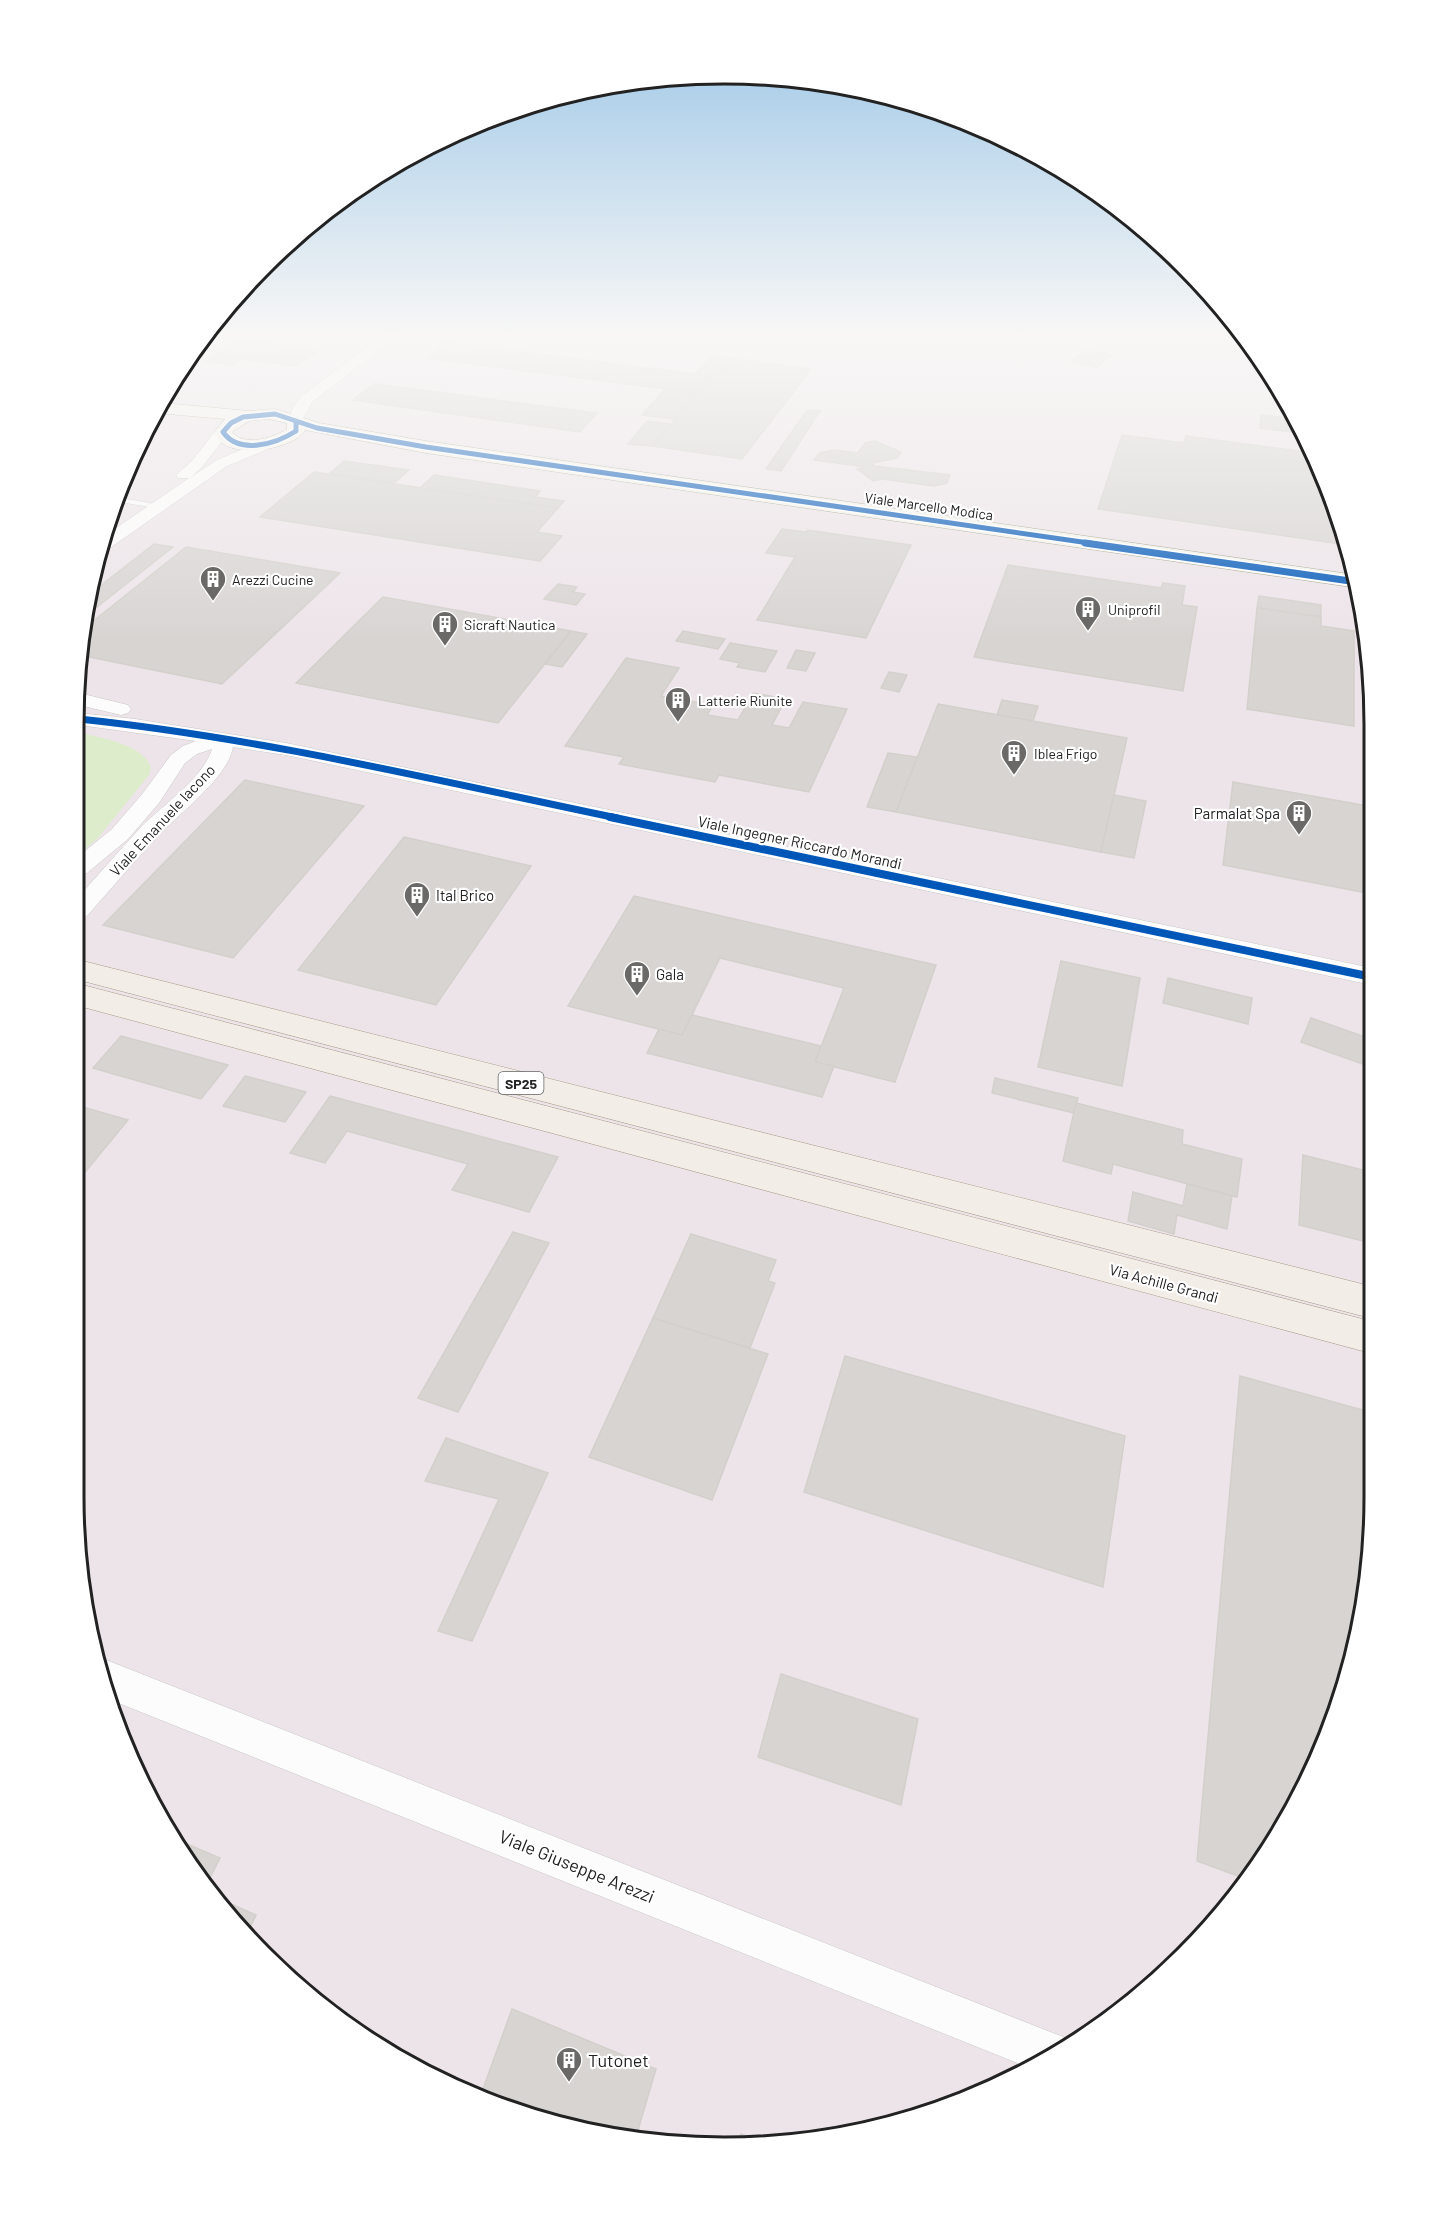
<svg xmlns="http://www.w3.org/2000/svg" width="1448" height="2221" viewBox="0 0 1448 2221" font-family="Barlow,sans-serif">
<rect width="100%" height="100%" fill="#f0eeeb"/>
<path fill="#ede4e9" d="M211,331H1242L1308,437L1352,556L1373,682L1369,1582L1325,1746L1265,1858L1213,1926L1085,2038L973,2098L893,2125L809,2142L682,2146L515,2113L399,2061L328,2013L235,1926L183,1859L108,1706L79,1582V639L108,515L140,437Z"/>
<path fill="#ddeccb" d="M79,732C102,739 143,743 151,768L149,775L97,839L79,854Z"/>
<g fill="#d7d4d2" stroke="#d3d0cc" stroke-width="1.5">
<path d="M237,339L320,350L296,366L213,355Z"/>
<path d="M446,342L695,374L711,377L697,393L426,358Z"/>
<path d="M1086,349L1112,355L1097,367L1071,361Z"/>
<path d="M213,355L243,359L233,365L204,361Z"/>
<path d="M712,356L729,358L711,377L695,374Z"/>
<path d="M729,358L811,369L742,459L652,446Z"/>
<path d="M374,384L597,413L580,432L353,400Z"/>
<path d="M665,389L697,393L674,419L642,415Z"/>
<path d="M807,410L820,411L781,471L766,469Z"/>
<path d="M1261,415L1296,419L1306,434L1260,428Z"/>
<path d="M647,421L671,424L652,446L628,444Z"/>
<path d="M1122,435L1184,443L1186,436L1314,453L1348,545L1098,509Z"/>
<path d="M875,441L901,452L897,458L872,463L874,466L950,475L947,483L934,486L882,479L873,481L857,469L866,467L814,460L820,453L834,450L858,453L865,443Z"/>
<path d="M344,461L409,470L394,483L329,474Z"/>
<path d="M314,472L558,508L537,532L562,536L540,561L260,517Z"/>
<path d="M434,475L540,491L535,497L564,501L558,508L420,488Z"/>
<path d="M782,529L806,532L808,530L911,545L866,638L757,620L795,557L766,553Z"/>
<path d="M154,544L173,547L97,607L87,606L90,594Z"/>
<path d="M186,547L340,573L222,684L79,655L81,631Z"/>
<path d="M1008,565L1161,588L1163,583L1185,586L1182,605L1197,607L1183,691L974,657Z"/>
<path d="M558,584L577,587L573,592L585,594L576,605L544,599Z"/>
<path d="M1259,596L1321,605V617L1257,608Z"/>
<path d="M383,597L571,631L498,723L296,683Z"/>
<path d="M1257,608L1321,617V626L1354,631V726L1247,709Z"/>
<path d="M571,631L587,634L562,667L545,664Z"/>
<path d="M683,631L725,639L718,649L676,641Z"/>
<path d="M730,643L777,651L765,672L737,667L740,663L720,659Z"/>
<path d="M796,650L815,653L806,671L787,668Z"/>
<path d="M626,658L679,668L661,696L713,705L707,715L738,720L753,693L786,699L772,725L789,728L803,702L847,709L809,792L719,775L715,782L619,764L624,757L565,746Z"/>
<path d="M889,672L907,675L899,692L881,688Z"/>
<path d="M1002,700L1038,706L1033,721L997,715Z"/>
<path d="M938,704L1127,738L1101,852L896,812Z"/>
<path d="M888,753L917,757L896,812L867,807Z"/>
<path d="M245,780L364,806L233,958L103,925Z"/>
<path d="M1233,782L1373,807L1372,894L1223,865Z"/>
<path d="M1114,795L1146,801L1134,858L1101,852Z"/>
<path d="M404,837L531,866L436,1005L298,970Z"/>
<path d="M634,896L936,965L895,1082L815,1062L844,988L720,958L682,1035L568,1006Z"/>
<path d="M1061,961L1140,978L1122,1086L1038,1067Z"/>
<path d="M1168,978L1252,998L1248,1024L1163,1003Z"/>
<path d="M692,1015L821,1046L815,1062L834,1066L822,1097L647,1053L659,1029L682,1035Z"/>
<path d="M1311,1018L1371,1039V1067L1301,1042Z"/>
<path d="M121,1036L228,1065L201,1099L93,1068Z"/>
<path d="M245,1076L306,1092L285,1122L223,1106Z"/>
<path d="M995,1078L1078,1098L1074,1113L992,1093Z"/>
<path d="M330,1096L558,1157L529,1212L452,1190L468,1164L347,1131L325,1163L290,1153Z"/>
<path d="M1076,1103L1183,1130L1182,1144L1242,1159L1237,1197L1113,1164L1111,1174L1063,1161Z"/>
<path d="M79,1106L128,1120L82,1176L79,1175Z"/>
<path d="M1303,1155L1371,1172V1243L1299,1225Z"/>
<path d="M1187,1184L1232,1196L1227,1229L1177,1215L1174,1234L1128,1221L1133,1192L1183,1206Z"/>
<path d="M513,1232L549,1243L458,1412L418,1398Z"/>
<path d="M691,1234L776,1260L768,1281L775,1283L750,1348L653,1318Z"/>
<path d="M653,1318L768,1354L712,1500L589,1457Z"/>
<path d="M845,1356L1125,1436L1103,1587L804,1492Z"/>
<path d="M1240,1376L1370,1412L1369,1582L1325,1746L1265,1858L1249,1880L1197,1861Z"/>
<path d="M446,1438L548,1473L472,1641L438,1631L499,1499L425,1481Z"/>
<path d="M781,1674L918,1719L901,1805L758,1757Z"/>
<path d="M173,1838L220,1858L205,1887L183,1859Z"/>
<path d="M211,1895L256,1915L246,1936L235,1926Z"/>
<path d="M512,2009L656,2069L636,2137L515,2113L480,2097Z"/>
<path d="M741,2134L765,2143L738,2144Z"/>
</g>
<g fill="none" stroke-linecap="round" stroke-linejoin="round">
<g stroke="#c9c8c7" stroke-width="1">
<path id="lane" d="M116,497L150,503L154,505L150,507L114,501Z"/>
</g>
<g stroke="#c9c8c7" stroke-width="1">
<g id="street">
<path d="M389,331H404L312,402L300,424H290L288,421L294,406L302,396Z"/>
<path d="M225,424L232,428L202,467L191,477L217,460L265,440L270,438L278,443L275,446L227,466L107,550L100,551L103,537L189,478H178L176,475L192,461L220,425Z"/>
<path d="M79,693L128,705L131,709L128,713L121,715L79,705Z"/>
<path d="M79,713L135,719L286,743L1372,968V985L286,755L233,747C228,778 178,814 157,837C133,863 110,890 87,916L79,919V896C100,873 120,850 141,827C162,806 204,777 212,749L197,754L185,763L159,803L128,839L87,873L79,875V856L112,829L143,793L171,755L183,746L196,741L79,725Z"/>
<path d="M101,1658L1053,2033L1069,2039L1071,2046L1030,2068L106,1698L97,1660Z"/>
</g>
</g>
<g stroke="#999a82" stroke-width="1">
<path id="secondary" d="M163,403L249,411L275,409L319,423L426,441L1356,575L1358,588L426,453L305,430C295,449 239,457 222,443C219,441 216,436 214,432L225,419L156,413ZM268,419L287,423V429C273,438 245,447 232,432L249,421Z"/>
</g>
<g stroke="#a79c86" stroke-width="1">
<g id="primary">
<path d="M79,960L1370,1286V1318L79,980Z"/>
<path d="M79,984L1370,1321V1353L79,1006Z"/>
</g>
</g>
<use href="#lane" fill="#fdfcfc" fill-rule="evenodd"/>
<use href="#street" fill="#fdfcfc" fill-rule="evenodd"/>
<use href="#secondary" fill="#f4f4ed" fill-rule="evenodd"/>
<use href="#primary" fill="#f3ede7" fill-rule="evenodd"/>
<g stroke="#fff" stroke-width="8">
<path id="cycleway-far2" d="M296,423V431C276,444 239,455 223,432L231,423L243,417L275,414L317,428L426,447L1096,544"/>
</g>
<g stroke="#fff" stroke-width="10">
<g id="cycleway-far1">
<path d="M1085,543L1357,582"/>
<path d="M79,719C261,738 439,781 617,818"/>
</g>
</g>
<g stroke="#fff" stroke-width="12">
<path id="cycleway" d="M610,817L1372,977"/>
</g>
<use href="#cycleway-far2" stroke="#0057b8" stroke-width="5"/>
<use href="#cycleway-far1" stroke="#0057b8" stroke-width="7"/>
<use href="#cycleway" stroke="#0057b8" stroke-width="8"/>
</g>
<linearGradient id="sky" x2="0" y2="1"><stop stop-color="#97c4e6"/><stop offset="0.52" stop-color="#f8f7f6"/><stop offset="1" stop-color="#f8f7f6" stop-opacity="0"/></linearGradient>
<rect width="1448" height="642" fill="url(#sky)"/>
<defs>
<g id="building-pin" transform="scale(1.35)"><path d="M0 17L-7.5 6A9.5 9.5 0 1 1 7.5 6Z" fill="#6a6968" stroke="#fff"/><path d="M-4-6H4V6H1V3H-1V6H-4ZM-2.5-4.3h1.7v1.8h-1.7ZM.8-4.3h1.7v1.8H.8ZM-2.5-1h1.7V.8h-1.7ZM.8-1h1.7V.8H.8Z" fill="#fff"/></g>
</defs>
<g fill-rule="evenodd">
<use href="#building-pin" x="213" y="579"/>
<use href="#building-pin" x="1088" y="609"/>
<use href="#building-pin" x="445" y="624"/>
<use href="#building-pin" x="678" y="700"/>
<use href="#building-pin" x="1014" y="753"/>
<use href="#building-pin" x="1299" y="813"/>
<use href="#building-pin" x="417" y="895"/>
<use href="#building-pin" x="637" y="974"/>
<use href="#building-pin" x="569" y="2060"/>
</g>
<g text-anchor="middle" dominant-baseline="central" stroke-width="4.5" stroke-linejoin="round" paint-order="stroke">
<g font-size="14" fill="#222" stroke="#fff">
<text transform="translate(929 506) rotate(8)">Viale Marcello Modica</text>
</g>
<g font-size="14" fill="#222" stroke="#fff" text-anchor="start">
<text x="232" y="579">Arezzi Cucine</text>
<text x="1108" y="609">Uniprofil</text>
<text x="464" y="624">Sicraft Nautica</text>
<text x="698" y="700">Latterie Riunite</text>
<text x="1034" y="753">Iblea Frigo</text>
</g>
<rect fill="#fff" stroke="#646464" stroke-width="1.5" x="498.5" y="1072" width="45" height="22" rx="4.5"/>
<g font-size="14" font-weight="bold" fill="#222">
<text x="521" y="1083">SP25</text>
</g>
<g font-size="15" fill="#222" stroke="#fff" text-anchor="start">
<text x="1280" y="813" text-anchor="end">Parmalat Spa</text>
<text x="436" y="895">Ital Brico</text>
<text x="656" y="974">Gala</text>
</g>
<g font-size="15" fill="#222" stroke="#fff">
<text transform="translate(162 820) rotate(-47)">Viale Emanuele Iacono</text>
<text transform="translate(800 842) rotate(12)">Viale Ingegner Riccardo Morandi</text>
<text transform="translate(1164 1283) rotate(15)">Via Achille Grandi</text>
</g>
<g font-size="18" fill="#222" stroke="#fff">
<text transform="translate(577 1866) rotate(22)">Viale Giuseppe Arezzi</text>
</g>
<g font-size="18" fill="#222" stroke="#fff" text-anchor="start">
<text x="588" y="2060">Tutonet</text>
</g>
</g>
<path d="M0 0H1448V2221H0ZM724 84H724A640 640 0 0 1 1364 724V1497A640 640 0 0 1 724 2137H724A640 640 0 0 1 84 1497V724A640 640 0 0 1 724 84Z" fill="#fff" fill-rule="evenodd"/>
<path fill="none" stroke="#222" stroke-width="3" d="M724 84H724A640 640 0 0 1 1364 724V1497A640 640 0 0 1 724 2137H724A640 640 0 0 1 84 1497V724A640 640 0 0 1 724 84Z"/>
</svg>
